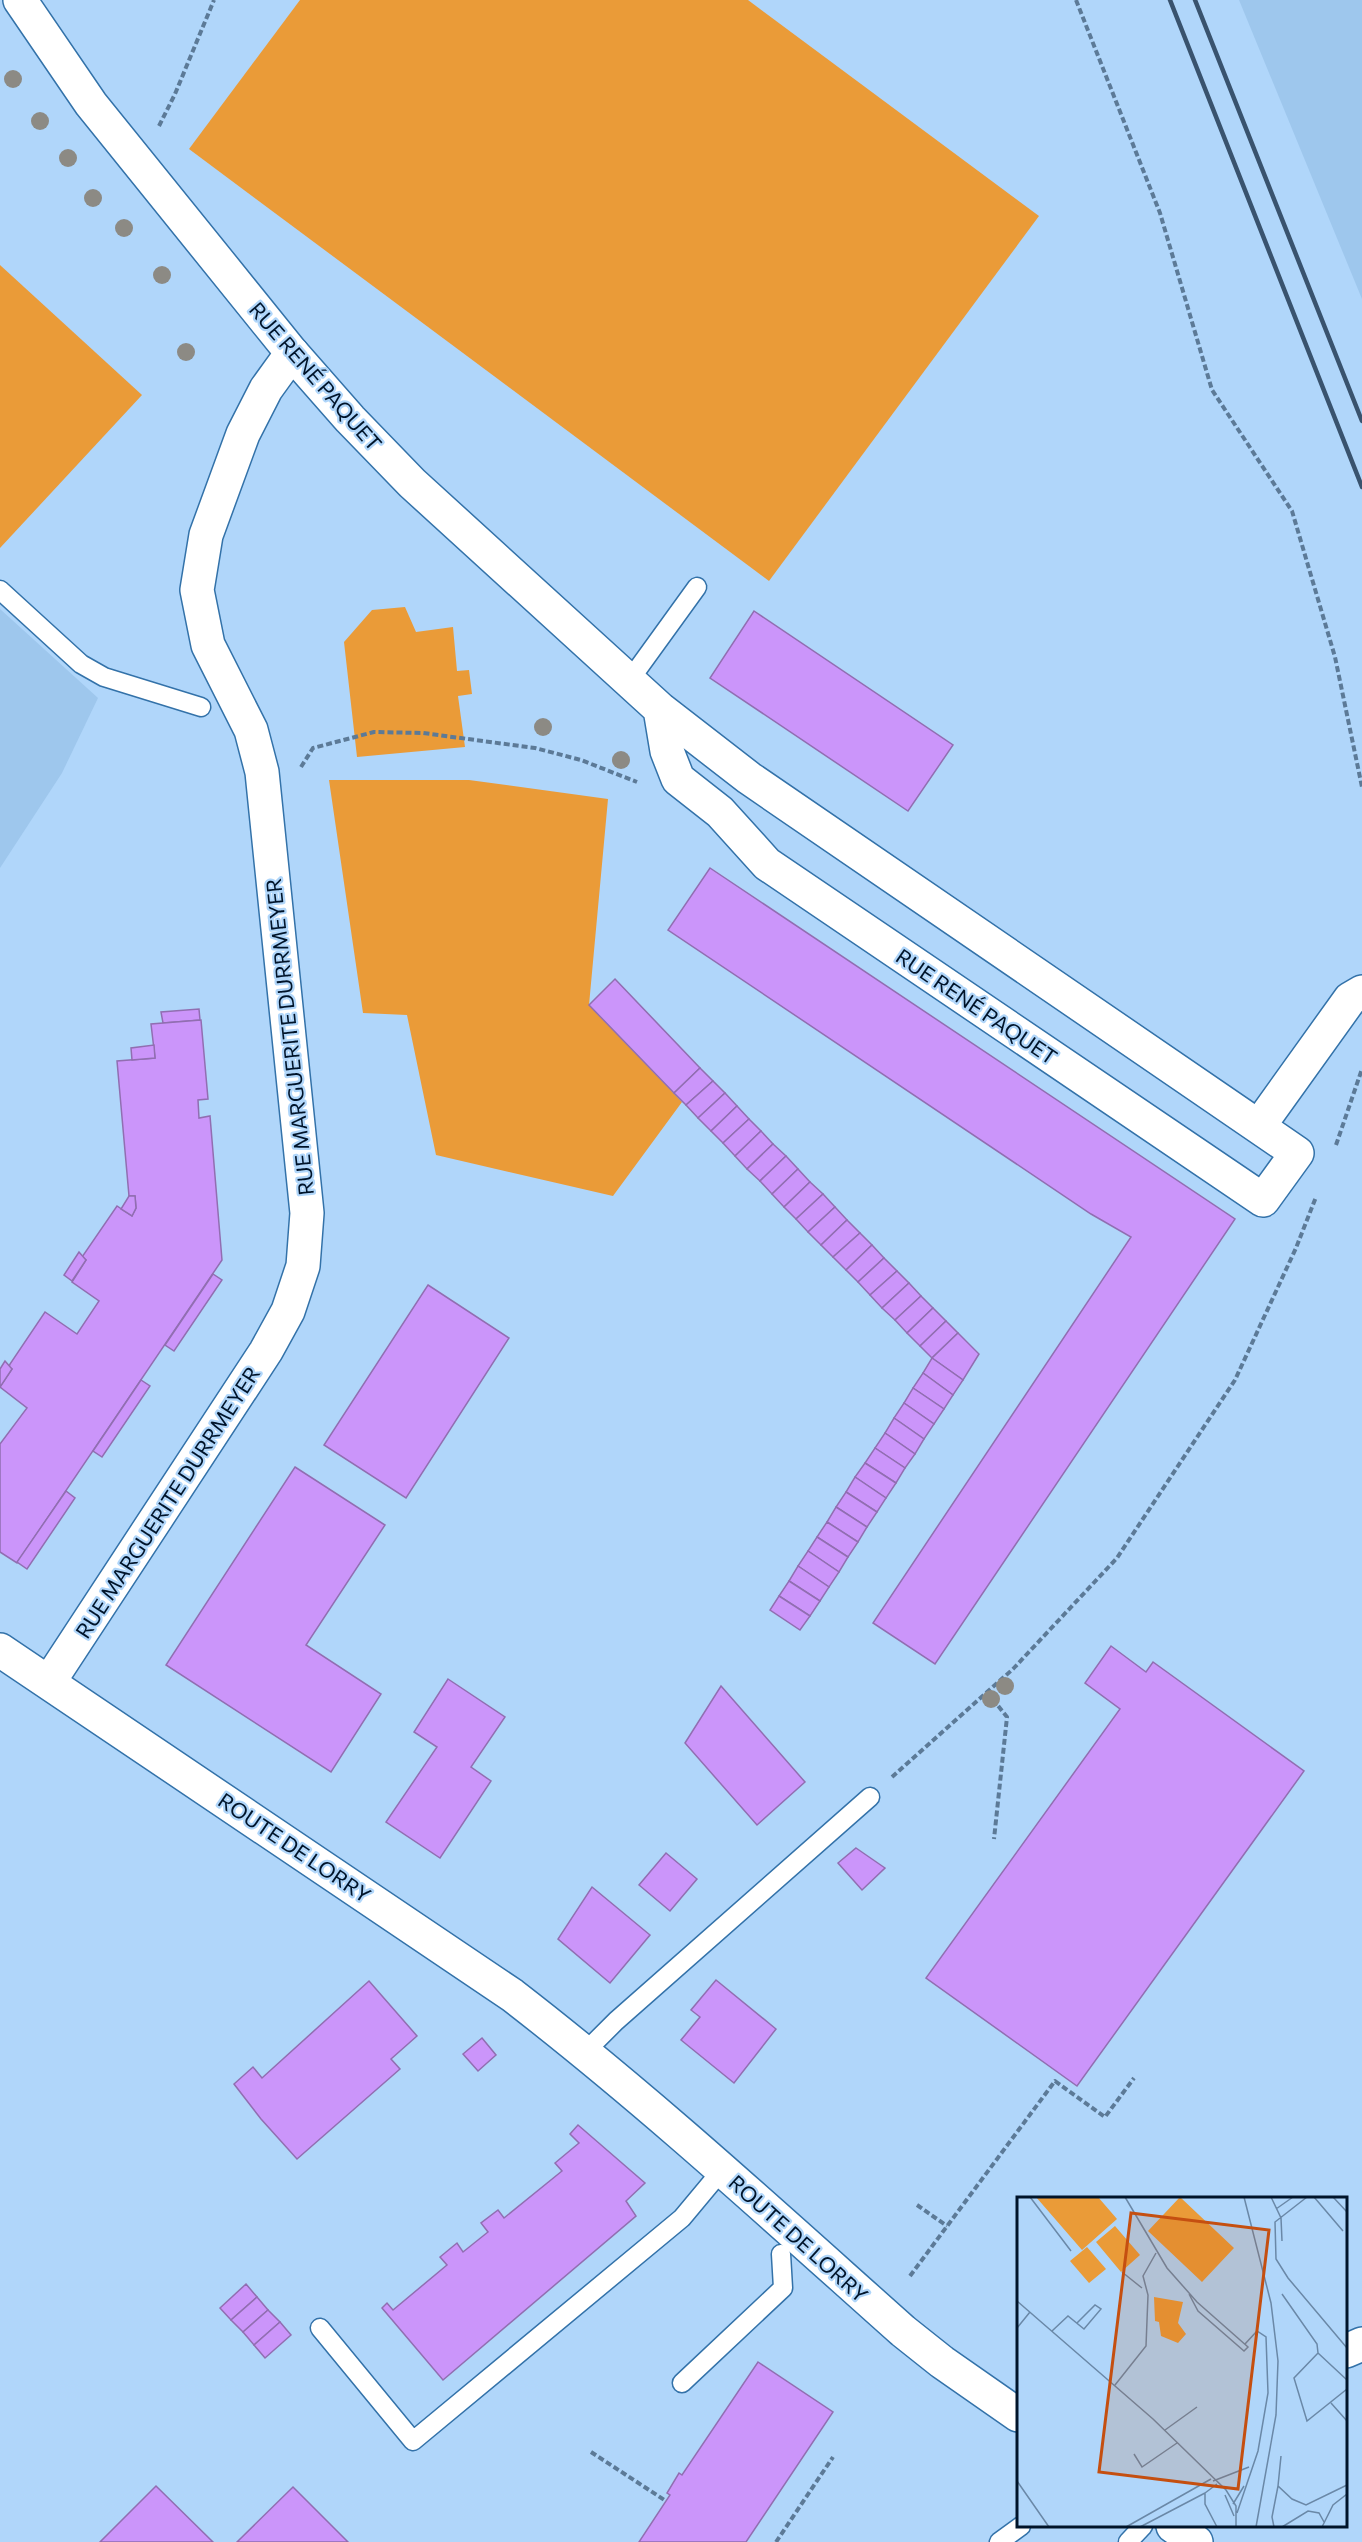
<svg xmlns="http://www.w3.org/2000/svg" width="1362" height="2542" viewBox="0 0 1362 2542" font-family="Commissioner,sans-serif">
<rect width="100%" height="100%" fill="#b0d6fa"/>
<g fill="#9ec7ed">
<path d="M1239,0H1362V299Z"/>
<path d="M0,609L98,698L62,773L0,868Z"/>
</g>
<g fill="#ea9b38">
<path d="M300,0H748L1039,216L769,581L189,149Z"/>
<path d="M0,265L142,395L0,548Z"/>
<path d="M405,607L416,632L453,627L457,671L469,670L472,694L458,696L465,747L357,757L344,642L372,610Z"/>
<path d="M329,780H469L608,799L589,1005L682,1102L613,1196L436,1155L407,1015L363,1013Z"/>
</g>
<g fill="#cb95fa" stroke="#916eb1" stroke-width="1.5">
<path d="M754,611L953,745L908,811L710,678Z"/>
<path d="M710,868L1235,1219L935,1664L873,1623L1131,1237L1091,1214L668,930Z"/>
<path d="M615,979L700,1068L674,1093L589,1005Z"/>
<path d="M199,1009L200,1020L163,1023L161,1012Z"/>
<path d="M201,1020L208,1099L198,1100L199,1118L210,1116L222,1260L17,1563L0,1552V1444L27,1408L0,1387L12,1369L9,1367L10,1364L45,1312L77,1334L99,1301L72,1282L86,1260L82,1257L117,1206L132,1216L136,1208L135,1196H129L117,1061L155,1058L151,1024Z"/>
<path d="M154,1045L155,1058L132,1060L131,1048Z"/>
<path d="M700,1068L713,1081L686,1105L674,1093Z"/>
<path d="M713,1081L725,1093L698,1118L686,1105Z"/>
<path d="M725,1093L737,1106L711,1131L698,1118Z"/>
<path d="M737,1106L749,1119L723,1143L711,1131Z"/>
<path d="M749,1119L761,1131L735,1156L723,1143Z"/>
<path d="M761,1131L773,1144L747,1169L735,1156Z"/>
<path d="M773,1144L786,1156L760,1181L747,1169Z"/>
<path d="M786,1156L798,1169L772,1194L760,1181Z"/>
<path d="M798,1169L810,1182L784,1207L772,1194Z"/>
<path d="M810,1182L823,1194L796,1219L784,1207Z"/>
<path d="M823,1194L835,1207L808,1232L796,1219Z"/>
<path d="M129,1196H135L136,1208L132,1216L121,1209Z"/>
<path d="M835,1207L847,1220L821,1245L808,1232Z"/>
<path d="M847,1220L860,1233L833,1257L821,1245Z"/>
<path d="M860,1233L872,1245L846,1270L833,1257Z"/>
<path d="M872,1245L884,1258L858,1282L846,1270Z"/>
<path d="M79,1252L86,1260L72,1281L64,1275Z"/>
<path d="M884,1258L897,1271L870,1295L858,1282Z"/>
<path d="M897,1271L909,1283L882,1308L870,1295Z"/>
<path d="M213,1274L222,1280L174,1351L165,1345Z"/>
<path d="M909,1283L921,1296L895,1320L882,1308Z"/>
<path d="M428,1285L509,1338L406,1498L324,1445Z"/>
<path d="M921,1296L933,1308L907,1333L895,1320Z"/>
<path d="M933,1308L946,1321L920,1346L907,1333Z"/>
<path d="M946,1321L958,1333L932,1358L920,1346Z"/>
<path d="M958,1333L979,1354L963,1380L932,1358Z"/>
<path d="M932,1358L963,1380L953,1395L923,1373Z"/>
<path d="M5,1361L12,1369L0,1387V1369Z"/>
<path d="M923,1373L953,1395L944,1409L913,1388Z"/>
<path d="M141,1380L150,1386L102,1457L93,1451Z"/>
<path d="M913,1388L944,1409L934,1424L904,1403Z"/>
<path d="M904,1403L934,1424L924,1439L894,1418Z"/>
<path d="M894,1418L924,1439L915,1454L885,1433Z"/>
<path d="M885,1433L915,1454L905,1468L875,1448Z"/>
<path d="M875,1448L905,1468L896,1483L865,1463Z"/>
<path d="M865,1463L896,1483L886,1498L855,1477Z"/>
<path d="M295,1467L385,1525L306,1645L381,1694L331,1772L166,1665Z"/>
<path d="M855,1477L886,1498L877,1512L846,1492Z"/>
<path d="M66,1491L75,1498L27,1569L17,1562Z"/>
<path d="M846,1492L877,1512L867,1527L836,1507Z"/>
<path d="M836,1507L867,1527L858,1542L827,1522Z"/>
<path d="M827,1522L858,1542L848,1557L817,1537Z"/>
<path d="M817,1537L848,1557L839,1572L808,1551Z"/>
<path d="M808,1551L839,1572L829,1587L798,1566Z"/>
<path d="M798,1566L829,1587L820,1601L789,1581Z"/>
<path d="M789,1581L820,1601L810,1616L779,1596Z"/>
<path d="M779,1596L810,1616L800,1630L770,1610Z"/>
<path d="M1111,1646L1146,1672L1153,1662L1304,1771L1077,2086L926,1978L1120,1709L1085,1683Z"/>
<path d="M448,1679L505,1717L471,1767L491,1781L440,1858L386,1822L437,1747L414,1732Z"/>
<path d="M721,1686L805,1782L757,1825L685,1743Z"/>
<path d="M856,1848L885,1868L862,1890L838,1863Z"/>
<path d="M666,1853L697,1879L670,1911L639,1885Z"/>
<path d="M592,1887L650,1935L610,1983L558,1939Z"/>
<path d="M716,1980L776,2029L734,2083L681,2040L700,2017L691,2010Z"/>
<path d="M369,1981L417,2036L391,2059L400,2069L297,2159L261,2119L234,2084L253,2067L262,2078Z"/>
<path d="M482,2038L496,2055L478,2071L463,2054Z"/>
<path d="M578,2125L645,2183L626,2201L636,2216L443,2380L382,2308L387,2303L393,2310L447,2265L440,2257L457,2243L463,2252L488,2232L481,2223L498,2210L504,2218L562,2171L555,2163L579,2143L570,2134Z"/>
<path d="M246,2284L257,2297L231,2320L220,2308Z"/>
<path d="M257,2297L268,2310L243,2332L231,2320Z"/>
<path d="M268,2310L280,2322L254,2345L243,2332Z"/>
<path d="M280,2322L291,2335L265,2358L254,2345Z"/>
<path d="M758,2362L833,2412L746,2542H639L670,2495L667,2493L679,2473L682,2475Z"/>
<path d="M156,2486L213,2542H100Z"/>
<path d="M293,2487L348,2542H237Z"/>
</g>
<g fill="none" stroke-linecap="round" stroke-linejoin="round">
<g stroke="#3372a9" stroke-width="21">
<g id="lane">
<path d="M0,590L81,664L104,677L201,707"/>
<path d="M629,681L697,587"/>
<path d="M585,2052L616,2021L870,1797"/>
<path d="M320,2328L413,2441L682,2218L722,2170"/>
<path d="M682,2383L783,2288L781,2254"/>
<path d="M999,2542L1021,2526"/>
<path d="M1128,2542L1143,2526"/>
</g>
</g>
<g stroke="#3372a9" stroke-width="36">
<g id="street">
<path d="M20,0L91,104L292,353L350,419L412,483L660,709L749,778L1297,1153L1263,1200L767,864L720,812L678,779L667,751L660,709"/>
<path d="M1259,1126L1350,999L1362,992"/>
<path d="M49,1682L266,1351L288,1311L303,1266L307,1213L262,772L251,730L208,645L197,590L206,535L243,434L266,389L292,353"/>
<path d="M1346,2351L1362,2344"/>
</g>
</g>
<g stroke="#3372a9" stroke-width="36">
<g id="primary">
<path d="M0,1650L512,1995C648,2100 774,2216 903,2331L942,2362L1018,2415"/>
<path d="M1173,2526L1196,2542"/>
</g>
</g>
<g stroke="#5c7a97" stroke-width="4" stroke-dasharray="6 3" stroke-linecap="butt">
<path d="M1076,0L1160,213L1212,390L1292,511L1335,657L1362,787"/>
<path d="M159,126L175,94L214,0"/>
<path d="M301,767L313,748L374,732L423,733L535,748L581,760L637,782"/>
<path d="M1336,1145L1362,1069"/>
<path d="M987,1692L1007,1717L994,1839"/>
<path d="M892,1777L1013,1669L1117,1558L1235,1380L1296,1248L1316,1197"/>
<path d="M917,2205L947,2226"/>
<path d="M910,2276L1055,2081L1105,2117L1134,2078"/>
<path d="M591,2452L666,2501"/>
<path d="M776,2542L833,2457"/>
</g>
<use href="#lane" stroke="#fff" stroke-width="18"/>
<use href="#street" stroke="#fff" stroke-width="33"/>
<use href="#primary" stroke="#fff" stroke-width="33"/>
<g stroke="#39536e" stroke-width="4.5">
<path d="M1170,0L1362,487"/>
<path d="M1195,0L1362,421"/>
</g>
</g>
<g fill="#8c8a84">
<circle cx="13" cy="79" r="9"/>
<circle cx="40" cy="121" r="9"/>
<circle cx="68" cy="158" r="9"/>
<circle cx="93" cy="198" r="9"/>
<circle cx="124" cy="228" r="9"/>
<circle cx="162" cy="275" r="9"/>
<circle cx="186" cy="352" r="9"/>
<circle cx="543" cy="727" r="9"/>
<circle cx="621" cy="760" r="9"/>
<circle cx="1005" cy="1686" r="9"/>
<circle cx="991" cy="1699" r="9"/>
</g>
<g text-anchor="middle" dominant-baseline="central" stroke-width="4.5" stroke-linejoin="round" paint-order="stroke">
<g font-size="21" fill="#00142a" stroke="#b0d6fa">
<text transform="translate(316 376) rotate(49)">RUE RENÉ PAQUET</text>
<text transform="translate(977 1006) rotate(34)">RUE RENÉ PAQUET</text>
<text transform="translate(289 1037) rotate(-96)">RUE MARGUERITE DURRMEYER</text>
<text transform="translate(167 1502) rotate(-57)">RUE MARGUERITE DURRMEYER</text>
<text transform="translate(295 1847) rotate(34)">ROUTE DE LORRY</text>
<text transform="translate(799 2238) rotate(42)">ROUTE DE LORRY</text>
</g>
</g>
<g transform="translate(1017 2197)">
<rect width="330" height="330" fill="#b0d6fa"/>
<path d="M19,0H81L100,22L65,53ZM163,0L217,51L185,85L131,34ZM98,29L123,58L104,75L79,45ZM70,50L89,72L72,86L53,64ZM137,100L166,105L161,126L169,137L161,146L144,139L142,125L138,124Z" fill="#ea9b38"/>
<path fill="none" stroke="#6a88a7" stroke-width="1.5" d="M13,0L54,54M108,0L150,71L180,105L231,150L227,154L181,114L172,97M227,0L254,106L261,164L259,218L239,330M254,0L264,21L265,44M290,0L258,25L259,62L271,81L330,151M297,0L326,34M316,0L330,15M259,12L276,0M105,75L125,91M265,97L300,147L301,156M0,104L136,222L209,293L219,309V330M0,131L13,115M35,134L51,119L67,132L84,112L78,108L60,126M330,183L301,156L277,181L290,224L330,192M98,188L129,149L131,98L126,79L139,56M314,206L330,224M148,233L180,210M117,257L125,270L160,246M0,284L32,330M196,284L232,270M261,289L264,259M208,298L217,319M216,307L227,289M220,316L241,254L251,196L249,140L240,134L228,147M109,330L194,282M123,330L188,296M200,330L188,307V296L200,287M257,330L255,320L261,289L275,302L289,308L330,288M265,330L291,314L302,316L307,325M305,330L316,308L330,297"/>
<path fill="#c54f10" fill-opacity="0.15" stroke="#c54f10" stroke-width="3" d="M114,16L252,33L221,292L82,275Z"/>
<rect width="330" height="330" fill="none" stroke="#00142a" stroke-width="3"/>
</g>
</svg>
